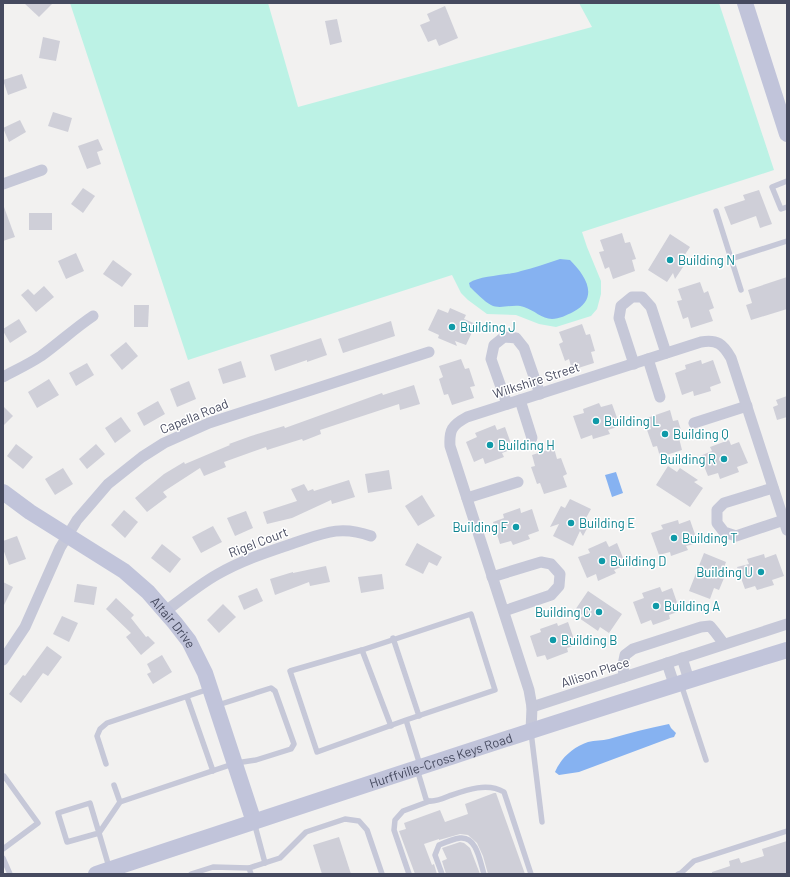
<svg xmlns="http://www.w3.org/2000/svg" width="790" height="877" viewBox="0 0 790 877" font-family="Barlow,sans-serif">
<rect width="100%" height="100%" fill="#f2f1f0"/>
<path fill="#bcf2e5" d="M70,3H268L298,107L592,27L579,3H719L774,170L582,232L587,247L601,281V294L597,309L591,316L556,327L539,324L516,315L487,314L468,300L461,293L452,275L188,360Z"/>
<g fill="#86b2f1">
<path d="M560,259L570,260C586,276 600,298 573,312C567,315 559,319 552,319C542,319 534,310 524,307C514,303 500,310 491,305C485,302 475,292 470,287L469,283C481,275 506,276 521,271C534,268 547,263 560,259Z"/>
<path d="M616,472L623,493L612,497L605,475Z"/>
<path d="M669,724L671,728L676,733L674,737L670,738L579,772L559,775L555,772C561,758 573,747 588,742C595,740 602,741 609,739C629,733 649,728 669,724Z"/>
</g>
<g fill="#cfcfd8">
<path d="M24,3H53L39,17Z"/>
<path d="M445,6L458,38L439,46L436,39L428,42L420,25L430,21L427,14Z"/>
<path d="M337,19L342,42L330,45L325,21Z"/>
<path d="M43,37L60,41L56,61L39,58Z"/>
<path d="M22,74L27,88L8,95L3,80Z"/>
<path d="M53,112L72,118L68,132L48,126Z"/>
<path d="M20,120L26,132L9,142L3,128Z"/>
<path d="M98,139L103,150L97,152L101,164L87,169L78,146Z"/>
<path d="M83,188L95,196L83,213L71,204Z"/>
<path d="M759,190L772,224L760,228L756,216L731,225L724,207L745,200L743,195Z"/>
<path d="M3,207H4L15,237L3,241Z"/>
<rect x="29" y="213" width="23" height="17"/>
<path d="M622,233L625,243L630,242L636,259L632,260L635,271L613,279L609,267L605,269L599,252L604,251L600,240Z"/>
<path d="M670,234L690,247L684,256L689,258L675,279L673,273L667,282L648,270Z"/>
<path d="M76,253L84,271L66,279L58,261Z"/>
<path d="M113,260L132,274L122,287L103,274Z"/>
<path d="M787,277V309L751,320L746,305L752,303L748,290Z"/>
<path d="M700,282L704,293L708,291L714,308L709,310L713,321L691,328L688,317L683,319L677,301L682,300L678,289Z"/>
<path d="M44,286L54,297L36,312L21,295L28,289L34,295Z"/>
<path d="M134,305H149L148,327H134Z"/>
<path d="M450,308L466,315L464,319L476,324L466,345L455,341L457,346L438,338L439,335L428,330L438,309L448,313Z"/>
<path d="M19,319L27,332L10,343L3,331V329Z"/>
<path d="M391,321L395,336L343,353L338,339Z"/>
<path d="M582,324L586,335L590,334L595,351L591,352L594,363L572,370L569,359L565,361L559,344L563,342L559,332Z"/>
<path d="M321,338L327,355L307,362V360L275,371L270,355Z"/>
<path d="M126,342L138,356L122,370L110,355Z"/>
<path d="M461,359L465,369L469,368L475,386L470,387L474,398L452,405L448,394L444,395L439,379L443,377L439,366Z"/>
<path d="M701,360L702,364L713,360L721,383L710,387L711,391L694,396L693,391L682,395L675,373L686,369L685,365Z"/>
<path d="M241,361L246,377L223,384L218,369Z"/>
<path d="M87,363L94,375L76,386L69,373Z"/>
<path d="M49,379L59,395L37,408L28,392Z"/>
<path d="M189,381L196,399L177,407L170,389Z"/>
<path d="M414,385L420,404L400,410L399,404L320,430L321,434L303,441L302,439L267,450L266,447L224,462L226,467L204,476L200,468L163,492L167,497L147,512L135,498L164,474L184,462L185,464L230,445L229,444L251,436L284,426L285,428L382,393L383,395Z"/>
<path d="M787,396V417L777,420L773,407L778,405L776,400Z"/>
<path d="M158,401L165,414L144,426L137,413Z"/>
<path d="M599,403L601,407L612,404L620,426L608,430L610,434L593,439L592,435L581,439L573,416L584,413L583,409Z"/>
<path d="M3,406L13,416L3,426Z"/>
<path d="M670,410L673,421L678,420L683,437L679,438L682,450L660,457L657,446L653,447L647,430L651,429L647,418Z"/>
<path d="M121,417L131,431L115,443L105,428Z"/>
<path d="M495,425L497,430L505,427L513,449L502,453L504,457L485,464L483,458L474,462L466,442L477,437L475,433Z"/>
<path d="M729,440L731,445L739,442L748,463L737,467L739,472L720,479L718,473L708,476L700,456L712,451L710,447Z"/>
<path d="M16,444L33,457L23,469L7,456Z"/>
<path d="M96,444L105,454L87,469L79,459Z"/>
<path d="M554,448L557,459L561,458L567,474L563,476L567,487L544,494L540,483L537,484L531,467L535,466L532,455Z"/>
<path d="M668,466L677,472L680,468L698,480L694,482L703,488L690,507L656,485Z"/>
<path d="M63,468L73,484L55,495L45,479Z"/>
<path d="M389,470L392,489L368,493L365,474Z"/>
<path d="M349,480L355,497L332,504L331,500L292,518L267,524L263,512L297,501L291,489L304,484L308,491L313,489L314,491Z"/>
<path d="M422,495L435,516L418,526L405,506Z"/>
<path d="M570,499L591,509L586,518L591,521L583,536L580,531L573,546L553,536L559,524L550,527L561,506L565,508Z"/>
<path d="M520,508L521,513L532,509L539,531L528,535L530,539L513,545L511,541L500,544L493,522L504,518L503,514Z"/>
<path d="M124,510L138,522L125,538L111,525Z"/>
<path d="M246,511L253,528L235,536L227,518Z"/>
<path d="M678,520L679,524L690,520L698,543L686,546L688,550L671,556L670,552L659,555L651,533L663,529L661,525Z"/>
<path d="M213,526L222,542L201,553L192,537Z"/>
<path d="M17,536L26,559L9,565L3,549V541Z"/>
<path d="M606,541L609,547L617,543L626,565L614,570L616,573L598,581L596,574L587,578L578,557L590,553L588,549Z"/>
<path d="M417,543L442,557L437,566L429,562L423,574L405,565Z"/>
<path d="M162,544L181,559L170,573L151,558Z"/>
<path d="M704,553L726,562L722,573L727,571L719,590L714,588L710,599L689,591Z"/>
<path d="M764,554L765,558L776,554L784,576L772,580L774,585L757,590L755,586L745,589L737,567L749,564L747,559Z"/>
<path d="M326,566L330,582L310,586L309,582L275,595L270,579L293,572V573Z"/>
<path d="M382,574L384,589L361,593L358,577Z"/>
<path d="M3,582L13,587L3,607Z"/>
<path d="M77,584L97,587L94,605L74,602Z"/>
<path d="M660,587L662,592L672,588L680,611L669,615L670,619L653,625L651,620L641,624L633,602L644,598L642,593Z"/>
<path d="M257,588L263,601L244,610L238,596Z"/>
<path d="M588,591L622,614L609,633L600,627L598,631L579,618L584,616L575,610Z"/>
<path d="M116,598L134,615L131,618L146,637L148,636L155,643L141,655L126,637L131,633L106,609Z"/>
<path d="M223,604L236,617L219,633L207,620Z"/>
<path d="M62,616L78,623L69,642L53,634Z"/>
<path d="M568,622L576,645L567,648L568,652L547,660L545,655L537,657L530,636L541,632L540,629L557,623L558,626Z"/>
<path d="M47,646L62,657L48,676L43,673L21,703L9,694L23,675L25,676Z"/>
<path d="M162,655L172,672L153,684L147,674L151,672L147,664Z"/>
<path d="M494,793H496L525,874H488L483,856L477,843L468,835L460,834L439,840V839L424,844L432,865L434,864L437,874H415L399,831L406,829L404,823L440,810L445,822L468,814L465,804Z"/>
<path d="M339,837L351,874H322L313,845Z"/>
<path d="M787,841V874H712V872L730,866L729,861L739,858L741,863L764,856L762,849Z"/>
<path d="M460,842L464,843L470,848L480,874H446L442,861L447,859L442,848Z"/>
</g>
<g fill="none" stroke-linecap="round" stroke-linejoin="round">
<g stroke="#c6c8d8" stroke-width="5.5">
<path d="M787,181L772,187L781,209L787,207"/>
<path d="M716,211L741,290"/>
<path d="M731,259L787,241"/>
<path d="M393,638L419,716"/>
<path d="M362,650L391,726"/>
<path d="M681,684L706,760"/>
<path d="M187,697L213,771"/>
<path d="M406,720L317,752L290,671L362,650L471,614L495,690L406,720L420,765"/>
<path d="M531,732L542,822"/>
<path d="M106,764L97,736L100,729L107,723L209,689"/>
<path d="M417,769L426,799L428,801C435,802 442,799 449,796C466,790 487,782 504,792L531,874"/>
<path d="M3,776H4L38,823L3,849"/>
<path d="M114,785L120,802"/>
<path d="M90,803L99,833L67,842L58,813Z"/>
<path d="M254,822L265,863"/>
<path d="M3,858L10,874"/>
<path d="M109,867L99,833L120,802L236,763L256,760L291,749L294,744L275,691L271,688L218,705"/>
<path d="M249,868L251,874"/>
<path d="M191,874L213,867L249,868L280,858L306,832L345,819L359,821L367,830L382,874"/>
<path d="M409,874L394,830L395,820L403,811L430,801"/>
<path d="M442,874L435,855L439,845C446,842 453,839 460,838C477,836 480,862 484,874"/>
<path d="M678,874L681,873L694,861L787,831"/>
</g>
<g stroke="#c6c8d8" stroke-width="11">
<path d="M3,184L42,170"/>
<path d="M648,359L660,397"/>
<path d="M634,364L619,318L621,306L632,297H642L651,307L666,353"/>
<path d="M3,377C16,370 29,364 41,356C59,343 75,328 93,316"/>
<path d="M520,400L532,438"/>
<path d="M507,404L491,359L494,345L504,337L516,338L524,348L540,394"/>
<path d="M694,423L747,406"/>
<path d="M773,488L724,503L717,510V523L724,532L736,536L784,520"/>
<path d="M467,498L518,482"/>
<path d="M492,577L541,562L551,564L560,574L559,586L551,595L504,611"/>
<path d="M166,611C183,598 200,584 218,574C242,560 268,552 294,543C324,533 340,525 371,536"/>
<path d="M682,658L689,680"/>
<path d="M3,660L25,627L60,548L77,520L108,484L142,457L164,443L209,423L429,352"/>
<path d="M667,663L674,684"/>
<path d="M624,677L623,665L625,655L633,649L701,627L710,626L715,632L724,644"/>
<path d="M532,707L787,624"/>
<path d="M531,731L532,707L529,690L450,446C449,430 452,425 467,417L701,342C717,339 723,344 731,358L787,530"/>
</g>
<g stroke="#c1c4da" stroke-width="16">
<path d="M745,3L787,134"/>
<path id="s1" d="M3,492L30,512L124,571L148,592L175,623L189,641L205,673L254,822"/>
<path id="s2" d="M96,874C326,798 556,721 787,650"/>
</g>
</g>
<g fill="#0f9aa8" stroke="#fff" stroke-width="1.5">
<circle cx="670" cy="260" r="4"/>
<circle cx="452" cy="327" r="4"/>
<circle cx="596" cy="421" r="4"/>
<circle cx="665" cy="434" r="4"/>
<circle cx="490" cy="445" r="4"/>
<circle cx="724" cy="459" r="4"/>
<circle cx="571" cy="523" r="4"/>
<circle cx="516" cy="527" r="4"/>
<circle cx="674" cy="538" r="4"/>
<circle cx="602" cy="561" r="4"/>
<circle cx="761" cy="572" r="4"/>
<circle cx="656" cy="606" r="4"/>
<circle cx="599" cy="612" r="4"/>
<circle cx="553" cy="640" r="4"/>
</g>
<g text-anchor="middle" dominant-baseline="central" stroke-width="3" stroke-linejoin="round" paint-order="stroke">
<g font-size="13" fill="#0d838f" stroke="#fff" text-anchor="start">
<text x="678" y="260">Building N</text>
<text x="460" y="327">Building J</text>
<text x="604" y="421">Building L</text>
<text x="673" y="434">Building Q</text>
<text x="498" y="445">Building H</text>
<text x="716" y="459" text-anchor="end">Building R</text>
<text x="579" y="523">Building E</text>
<text x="508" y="527" text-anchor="end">Building F</text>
<text x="682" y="538">Building T</text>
<text x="610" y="561">Building D</text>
<text x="753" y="572" text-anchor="end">Building U</text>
<text x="664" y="606">Building A</text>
<text x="591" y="612" text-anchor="end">Building C</text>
<text x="561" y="640">Building B</text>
</g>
<g font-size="13" fill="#464a5f" stroke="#fff">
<text transform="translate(536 380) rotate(-18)">Wilkshire Street</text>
<text transform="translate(194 416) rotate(-22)">Capella Road</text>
<text transform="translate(258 542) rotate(-21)">Rigel Court</text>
<text stroke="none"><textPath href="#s1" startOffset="216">Altair Drive</textPath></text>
<text transform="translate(595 672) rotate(-18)">Allison Place</text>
<text stroke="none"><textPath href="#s2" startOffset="363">Hurffville-Cross Keys Road</textPath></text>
</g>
</g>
<rect width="790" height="877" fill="none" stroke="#464a5f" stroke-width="8"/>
</svg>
